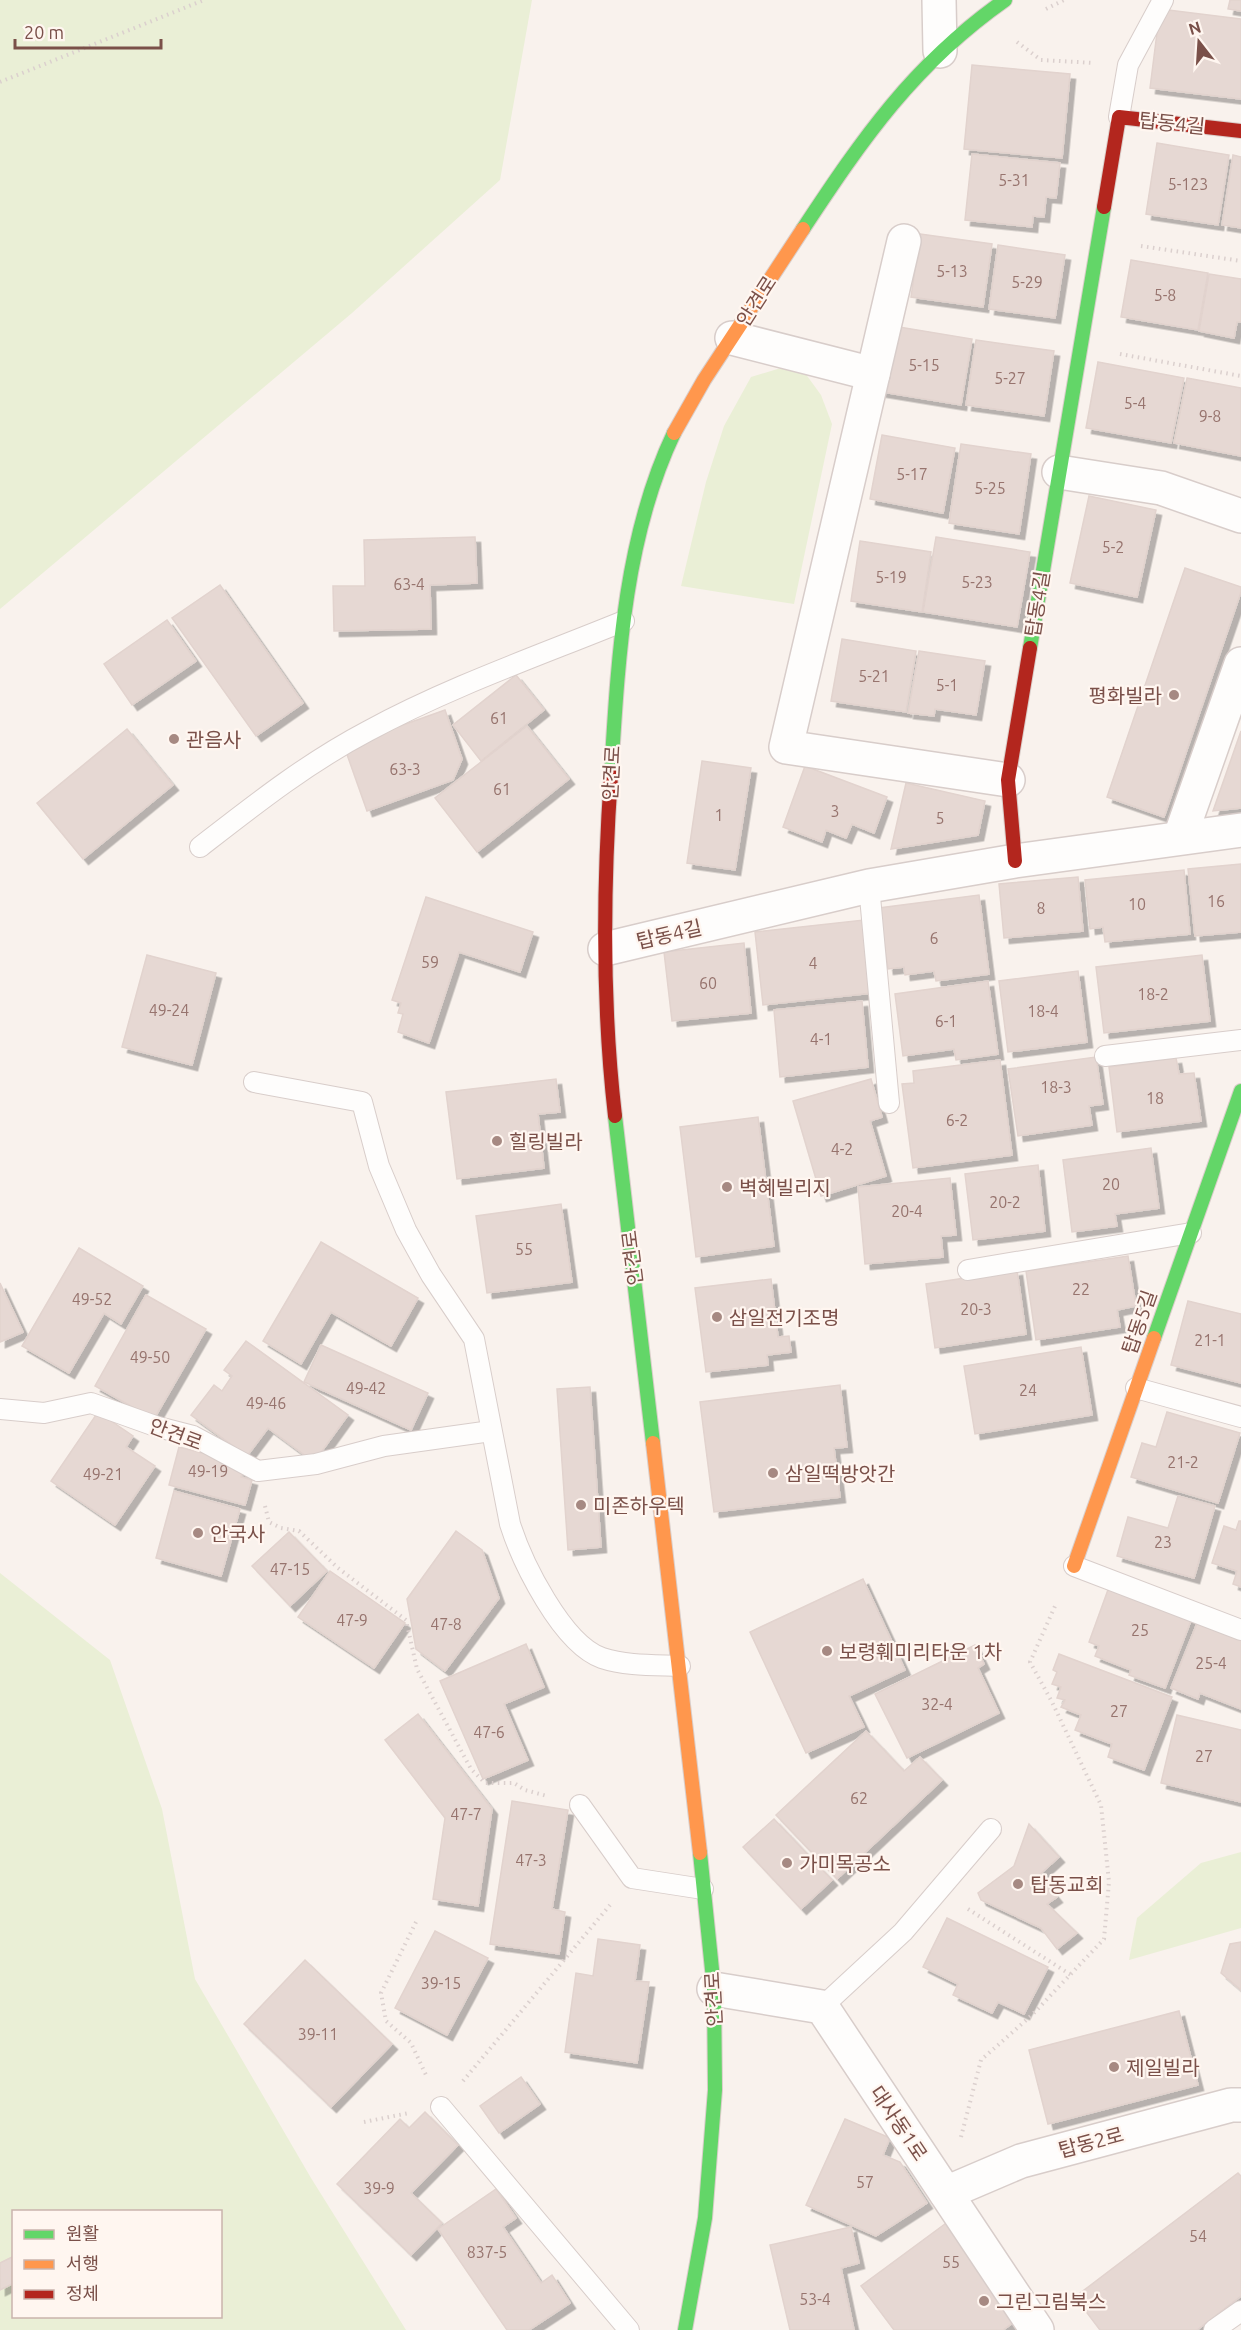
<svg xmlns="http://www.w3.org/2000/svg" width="1241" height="2330" viewBox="0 0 1241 2330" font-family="Ubuntu,'Noto Sans KR',sans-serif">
<defs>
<filter id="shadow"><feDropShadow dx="5.5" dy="5.5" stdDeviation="0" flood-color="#0004"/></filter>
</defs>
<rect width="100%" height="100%" fill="#f9f2ed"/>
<g fill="#eaefd6" fill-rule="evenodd">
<path d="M0,0H532L500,180L352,313L0,609Z"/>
<path d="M784,367L805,373L821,395L832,424L794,604L681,586L706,482L724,426L751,377Z"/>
<path d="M0,1573L110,1660L162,1809L195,1979L311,2178L406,2330H0ZM14,2212H220V2316H14Z"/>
<path d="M1241,1852V1928L1129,1960L1137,1918L1201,1863Z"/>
</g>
<g fill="#e6d8d3" stroke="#e2d3ce" stroke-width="1.5" filter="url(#shadow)">
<path d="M1230,0H1241V11L1228,9Z"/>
<path d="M1160,9L1241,19V99L1150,88Z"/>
<path d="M972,65L1070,74L1062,158L964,149Z"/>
<path d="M1157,143L1229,155L1218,225L1146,214Z"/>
<path d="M972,154L1060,163L1056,198L1046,197L1044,217L1033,216L1032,227L965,220Z"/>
<path d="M1233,155L1241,157V228L1222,225Z"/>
<path d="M920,234L992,244L983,307L911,297Z"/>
<path d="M998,245L1065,255L1055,318L989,309Z"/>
<path d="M1131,260L1208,273L1198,330L1121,317Z"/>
<path d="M1209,274L1241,279V322H1237L1234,338L1199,331Z"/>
<path d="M887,325L972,339L961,405L876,391Z"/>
<path d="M976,340L1054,351L1044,416L966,405Z"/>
<path d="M1098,362L1184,378L1171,443L1086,428Z"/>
<path d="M1187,378L1241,388V456L1174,443Z"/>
<path d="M882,435L955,448L943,513L870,499Z"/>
<path d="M961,444L1031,454L1019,534L949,523Z"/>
<path d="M1089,496L1156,510L1137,597L1070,583Z"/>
<path d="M475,537L477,583L430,585L431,629L334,631L333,586H365L364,540Z"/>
<path d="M936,537L1030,552L1017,627L923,612Z"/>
<path d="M860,541L931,552L922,612L851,601Z"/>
<path d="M1185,568L1241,587V592L1164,817L1107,797Z"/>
<path d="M220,585L303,703L256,736L172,618Z"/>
<path d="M167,620L196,661L132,705L104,664Z"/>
<path d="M842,639L916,651L906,712L831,701Z"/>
<path d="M919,651L985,661L976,715L935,709L934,716L908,713Z"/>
<path d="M516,675L544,710L481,761L453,725Z"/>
<path d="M445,710L462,759L453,780L367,811L344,746Z"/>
<path d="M527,726L569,779L477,852L435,798Z"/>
<path d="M127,729L173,785L83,859L37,803Z"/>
<path d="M1241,731V808L1213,811Z"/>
<path d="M702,761L751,768L735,870L687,863Z"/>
<path d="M805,766L887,797L874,833L852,824L846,838L826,830L822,842L783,827Z"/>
<path d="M906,783L985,801L978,835L891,849Z"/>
<path d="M1241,864V932L1195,936L1188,869Z"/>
<path d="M1184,870L1190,934L1105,942L1103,927L1090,929L1085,880Z"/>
<path d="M1078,877L1083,931L1004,938L999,884Z"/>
<path d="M979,895L989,974L936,981L934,971L905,975L904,967L888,969L879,908Z"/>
<path d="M426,897L533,932L520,972L459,952L429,1043L398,1032L403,1014L398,1013L401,1003L392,1000Z"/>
<path d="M864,920L872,993L763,1005L755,932Z"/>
<path d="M744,943L751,1013L672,1021L664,952Z"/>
<path d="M147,955L216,973L192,1065L122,1047Z"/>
<path d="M1202,955L1210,1021L1104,1033L1096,967Z"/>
<path d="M1078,971L1087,1042L1008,1052L999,981Z"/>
<path d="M988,981L998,1054L956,1060L954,1049L903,1056L895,994Z"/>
<path d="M862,1001L868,1067L780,1077L774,1010Z"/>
<path d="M1096,1057L1103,1104L1089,1106L1092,1125L1018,1136L1008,1069Z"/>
<path d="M1176,1058L1179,1074L1194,1073L1201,1121L1117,1132L1109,1067Z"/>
<path d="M1000,1060L1012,1155L913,1168L902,1084L914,1083L913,1071Z"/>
<path d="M556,1079L560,1112L538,1114L544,1168L457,1179L446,1092Z"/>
<path d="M871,1079L882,1117L870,1121L886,1176L821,1196L793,1101Z"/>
<path d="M758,1117L774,1246L696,1257L680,1127Z"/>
<path d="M1151,1148L1159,1208L1115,1214L1117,1226L1072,1232L1063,1160Z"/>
<path d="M1038,1165L1045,1231L973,1240L965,1174Z"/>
<path d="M950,1178L956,1235L941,1236L943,1257L865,1264L858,1187Z"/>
<path d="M561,1204L572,1282L487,1293L476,1216Z"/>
<path d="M321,1242L418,1298L391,1346L331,1312L301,1364L263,1341Z"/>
<path d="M79,1248L143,1286L121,1324L104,1313L69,1373L22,1346Z"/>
<path d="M1128,1256L1136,1306L1117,1310L1120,1327L1036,1340L1026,1271Z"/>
<path d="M1017,1270L1026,1334L935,1348L926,1284Z"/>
<path d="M771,1279L778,1337L789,1336L791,1352L767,1355L768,1365L706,1372L695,1288Z"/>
<path d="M0,1283L23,1332L0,1342Z"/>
<path d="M146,1295L206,1329L154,1419L95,1386Z"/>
<path d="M1188,1301L1241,1314V1383L1171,1365Z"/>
<path d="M246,1341L348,1415L314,1462L268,1428L247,1456L191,1415L214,1385L222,1391L232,1376L224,1370Z"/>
<path d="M321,1345L428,1393L411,1430L304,1382Z"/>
<path d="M1081,1347L1092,1415L975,1434L964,1366Z"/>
<path d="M840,1385L847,1447L834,1448L840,1497L714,1512L700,1402Z"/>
<path d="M590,1387L601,1547L568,1550L557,1389Z"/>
<path d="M98,1412L133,1436L126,1447L155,1466L115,1525L51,1481Z"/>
<path d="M1167,1412L1240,1433L1218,1503L1131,1477L1142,1443L1156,1447Z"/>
<path d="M179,1447L245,1464L241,1477L252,1480L245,1505L169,1485Z"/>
<path d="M174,1491L240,1509L221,1576L156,1558Z"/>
<path d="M1178,1496L1215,1506L1194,1578L1117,1556L1128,1517L1168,1528Z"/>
<path d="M1239,1521H1241V1587L1233,1584L1237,1571L1212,1563L1224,1526L1236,1530Z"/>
<path d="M456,1531L482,1550L499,1598L445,1671L416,1649L407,1599Z"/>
<path d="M289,1532L327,1571L290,1606L252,1566Z"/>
<path d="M330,1571L405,1623L374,1668L298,1617Z"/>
<path d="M863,1579L905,1670L849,1696L864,1727L806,1753L750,1632Z"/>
<path d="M1109,1587L1192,1618L1165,1688L1129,1675L1131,1670L1095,1656L1099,1646L1089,1642Z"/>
<path d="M1198,1621L1241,1638V1709L1200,1693L1198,1699L1171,1688Z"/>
<path d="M526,1644L544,1687L504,1704L528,1760L483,1779L440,1681Z"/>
<path d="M975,1645L984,1664L978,1668L999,1713L907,1758L875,1694Z"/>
<path d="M1059,1654L1172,1697L1144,1770L1108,1757L1112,1744L1075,1730L1081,1715L1061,1707L1065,1700L1057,1698L1061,1687L1052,1684L1057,1672L1053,1670Z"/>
<path d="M418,1714L492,1809L478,1906L433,1899L445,1818L385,1740Z"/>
<path d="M1177,1715L1241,1730V1802L1161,1783Z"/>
<path d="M866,1731L904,1771L920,1757L942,1780L837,1879L776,1815Z"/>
<path d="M512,1801L568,1810L552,1909L565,1912L559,1954L490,1944Z"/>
<path d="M774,1819L832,1880L801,1909L743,1847Z"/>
<path d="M1029,1824L1059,1857L1039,1875L1057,1897L1047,1904L1077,1933L1057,1949L1041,1928L981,1900L978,1893L1014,1866Z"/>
<path d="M947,1918L1048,1967L1024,2014L998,2002L992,2013L953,1995L958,1984L923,1967Z"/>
<path d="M435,1931L488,1958L447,2035L395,2008Z"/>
<path d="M598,1939L640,1945L635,1981L649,1982L637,2063L565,2052L576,1973L593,1976Z"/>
<path d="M1241,1942V1990L1221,1973L1230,1944Z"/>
<path d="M305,1960L392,2044L331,2107L244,2024Z"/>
<path d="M1179,2011L1198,2085L1048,2124L1029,2050Z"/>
<path d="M521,2077L540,2104L499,2133L480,2106Z"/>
<path d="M425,2112L458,2145L411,2193L442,2223L411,2255L337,2184L400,2119L409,2128Z"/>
<path d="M845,2119L890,2138L883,2155L900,2162L927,2203L876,2236L806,2205Z"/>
<path d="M1238,2173L1241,2176V2296L1197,2330H1100L1075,2297Z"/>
<path d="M496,2189L516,2218L503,2227L541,2283L552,2275L570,2303L529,2330H507L438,2229Z"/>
<path d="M949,2221L1021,2317L1003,2330H894L861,2286Z"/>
<path d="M851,2227L859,2263L841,2268L854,2330H790L770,2245Z"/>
<path d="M14,2256V2283L0,2290V2263Z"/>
</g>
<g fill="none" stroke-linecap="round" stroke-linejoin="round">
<g stroke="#d8cdca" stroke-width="22">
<g id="lane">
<path d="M1119,117L1128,65L1163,0"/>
<path d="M200,847C254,805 307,763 368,731C449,687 538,656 624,621"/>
<path d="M869,886L889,1103"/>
<path d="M1105,1056L1241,1040"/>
<path d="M254,1082L362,1102L379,1166L406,1230L431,1275L474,1339L510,1524C522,1562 562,1644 602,1658C626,1666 654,1665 680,1666"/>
<path d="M968,1270L1191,1233"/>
<path d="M1136,1388L1241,1417"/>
<path d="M0,1409L44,1413L91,1403L158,1427L193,1436L258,1471L316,1464L384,1446L491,1431"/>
<path d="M1074,1566L1241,1630"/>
<path d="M580,1805L632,1878L703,1889"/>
<path d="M822,2007L903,1932L991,1829"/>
<path d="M441,2107L629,2330"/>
<path d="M1214,2330L1241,2311"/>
</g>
</g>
<g stroke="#d8cdca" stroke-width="36">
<g id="street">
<path d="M939,0L940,51"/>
<path d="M904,241L786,747L1008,780"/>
<path d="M732,338L873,374"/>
<path d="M1059,472L1161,488L1241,516"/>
<path d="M1180,837L1241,664"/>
<path d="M605,949L869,886L1015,861L1241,830"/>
<path d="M714,1989L822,2007L1037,2330"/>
<path d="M946,2193L1021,2161L1231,2105H1241"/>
</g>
</g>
<g stroke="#daceca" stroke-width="16">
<g id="fast">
<path d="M803,229C863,138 914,64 1005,0"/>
<path d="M1030,648L1104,207"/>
<path d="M611,775C618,661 624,538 674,433"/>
<path d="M615,1116L653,1443"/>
<path d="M1154,1338L1241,1091"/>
<path d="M685,2330L705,2218L715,2090L714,1989L700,1853"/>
</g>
</g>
<g stroke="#daceca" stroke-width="16">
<g id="slow">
<path d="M674,433L704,380L803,229"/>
<path d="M653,1443L700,1853"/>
<path d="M1074,1566L1154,1338"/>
</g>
</g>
<g stroke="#daceca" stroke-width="16">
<g id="jam">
<path d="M1104,207L1119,117L1241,131"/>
<path d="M611,775C603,888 602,1003 615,1116"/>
<path d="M1015,861L1008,780L1030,648"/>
</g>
</g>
<g stroke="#dbd0ce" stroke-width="4" stroke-dasharray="1.5 4.5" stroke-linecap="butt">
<path d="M1046,9L1064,0"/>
<path d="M1017,42L1041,60L1094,63"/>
<path d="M0,82L204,0"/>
<path d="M1141,246L1241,261"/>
<path d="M1120,354L1241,376"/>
<path d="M265,1506L269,1522L281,1528L299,1531L338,1568L406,1620L417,1669L471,1769L485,1783H514L525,1790L547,1796"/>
<path d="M968,1909L1071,1975"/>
<path d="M416,1922L381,1993L386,2021L411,2043L426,2075"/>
<path d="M463,2081L610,1905"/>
<path d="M364,2122L409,2113"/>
<path d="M961,2137L981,2060L1032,2015L1104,1939L1109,1882L1101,1805L1052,1702L1030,1662L1056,1604"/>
</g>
<use href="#lane" stroke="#fefdfc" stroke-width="20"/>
<use href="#street" stroke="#fefdfc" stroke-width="33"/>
<use href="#fast" stroke="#63d668" stroke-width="14"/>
<use href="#slow" stroke="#ff974d" stroke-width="14"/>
<use href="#jam" stroke="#b3261e" stroke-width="14"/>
</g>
<g fill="#a68982" stroke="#fff6f0" stroke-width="2">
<circle cx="1174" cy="695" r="6"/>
<circle cx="174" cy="739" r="6"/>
<circle cx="497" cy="1141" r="6"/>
<circle cx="727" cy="1187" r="6"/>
<circle cx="717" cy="1317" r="6"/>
<circle cx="773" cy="1473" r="6"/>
<circle cx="581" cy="1505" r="6"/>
<circle cx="198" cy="1533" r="6"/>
<circle cx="827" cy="1651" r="6"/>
<circle cx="787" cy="1863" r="6"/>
<circle cx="1018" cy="1884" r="6"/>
<circle cx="1114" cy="2067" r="6"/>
<circle cx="984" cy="2301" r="6"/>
</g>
<g text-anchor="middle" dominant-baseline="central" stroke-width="4.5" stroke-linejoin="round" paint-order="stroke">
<g font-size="16" fill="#97746e">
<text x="1014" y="180">5-31</text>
<text x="1188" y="184">5-123</text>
<text x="952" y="271">5-13</text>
<text x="1027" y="282">5-29</text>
<text x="1165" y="295">5-8</text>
<text x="924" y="365">5-15</text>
<text x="1010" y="378">5-27</text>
<text x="1135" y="403">5-4</text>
<text x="1210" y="416">9-8</text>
<text x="912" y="474">5-17</text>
<text x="990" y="488">5-25</text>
<text x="1113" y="547">5-2</text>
<text x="891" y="577">5-19</text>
<text x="977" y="582">5-23</text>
<text x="409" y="584">63-4</text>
<text x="874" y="676">5-21</text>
<text x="947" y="685">5-1</text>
<text x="499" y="718">61</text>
<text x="405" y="769">63-3</text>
<text x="502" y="789">61</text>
<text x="835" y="811">3</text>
<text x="719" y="815">1</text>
<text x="940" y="818">5</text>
<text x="1216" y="901">16</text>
<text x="1137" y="904">10</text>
<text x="1041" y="908">8</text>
<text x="934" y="938">6</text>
<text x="430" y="962">59</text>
<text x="813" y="963">4</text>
<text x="708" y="983">60</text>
<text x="1153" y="994">18-2</text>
<text x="169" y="1010">49-24</text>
<text x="1043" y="1011">18-4</text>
<text x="946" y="1021">6-1</text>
<text x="821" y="1039">4-1</text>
<text x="1056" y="1087">18-3</text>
<text x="1155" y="1098">18</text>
<text x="957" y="1120">6-2</text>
<text x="842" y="1149">4-2</text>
<text x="1111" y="1184">20</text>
<text x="1005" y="1202">20-2</text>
<text x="907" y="1211">20-4</text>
<text x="524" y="1249">55</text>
<text x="1081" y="1289">22</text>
<text x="92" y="1299">49-52</text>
<text x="976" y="1309">20-3</text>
<text x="1210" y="1340">21-1</text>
<text x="150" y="1357">49-50</text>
<text x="366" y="1388">49-42</text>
<text x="1028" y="1390">24</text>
<text x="266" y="1403">49-46</text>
<text x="1183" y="1462">21-2</text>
<text x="208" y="1471">49-19</text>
<text x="103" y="1474">49-21</text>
<text x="1163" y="1542">23</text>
<text x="290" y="1569">47-15</text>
<text x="352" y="1620">47-9</text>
<text x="446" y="1624">47-8</text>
<text x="1140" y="1630">25</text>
<text x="1211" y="1663">25-4</text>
<text x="937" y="1704">32-4</text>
<text x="1119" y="1711">27</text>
<text x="489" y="1732">47-6</text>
<text x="1204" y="1756">27</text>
<text x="859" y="1798">62</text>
<text x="466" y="1814">47-7</text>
<text x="531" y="1860">47-3</text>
<text x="441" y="1983">39-15</text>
<text x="318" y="2034">39-11</text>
<text x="865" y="2182">57</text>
<text x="379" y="2188">39-9</text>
<text x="1198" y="2236">54</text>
<text x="487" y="2252">837-5</text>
<text x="951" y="2262">55</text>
<text x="815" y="2299">53-4</text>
</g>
<g font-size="20" fill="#7a5049" stroke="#fff6f0">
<text transform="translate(1172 123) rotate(6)">탑동4길</text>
<text transform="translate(756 301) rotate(-57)">안견로</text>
<text transform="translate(1037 604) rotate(-81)">탑동4길</text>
<text transform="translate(611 773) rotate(-87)">안견로</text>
<text transform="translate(669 934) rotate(-13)">탑동4길</text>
<text transform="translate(632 1258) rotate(-97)">안견로</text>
<text transform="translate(1139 1322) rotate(-71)">탑동5길</text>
<text transform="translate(176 1434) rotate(20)">안견로</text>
<text transform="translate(713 1999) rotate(-93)">안견로</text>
<text transform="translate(899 2123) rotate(56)">대사동1로</text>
<text transform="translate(1091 2142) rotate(-15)">탑동2로</text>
</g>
<g font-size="20" fill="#7a5049" stroke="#fff6f0" text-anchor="start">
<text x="1162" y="695" text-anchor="end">평화빌라</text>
<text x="186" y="739">관음사</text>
<text x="509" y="1141">힐링빌라</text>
<text x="739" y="1187">벽혜빌리지</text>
<text x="729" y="1317">삼일전기조명</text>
<text x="785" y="1473">삼일떡방앗간</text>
<text x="593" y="1505">미존하우텍</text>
<text x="210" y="1533">안국사</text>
<text x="839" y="1651">보령훼미리타운 1차</text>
<text x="799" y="1863">가미목공소</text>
<text x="1030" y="1884">탑동교회</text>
<text x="1126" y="2067">제일빌라</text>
<text x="996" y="2301">그린그림북스</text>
</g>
</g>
<rect x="12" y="2210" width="210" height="108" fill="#fff6f0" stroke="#cab4ad" stroke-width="1.5"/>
<rect x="24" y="2230" width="30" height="9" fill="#63d668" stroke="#cab4ad" stroke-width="1.5"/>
<text x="66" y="2240" font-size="18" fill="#7a5049">원활</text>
<rect x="24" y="2260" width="30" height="9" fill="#ff974d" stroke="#cab4ad" stroke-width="1.5"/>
<text x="66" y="2270" font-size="18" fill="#7a5049">서행</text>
<rect x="24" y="2290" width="30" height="9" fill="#b3261e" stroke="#cab4ad" stroke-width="1.5"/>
<text x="66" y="2300" font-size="18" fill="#7a5049">정체</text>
<g transform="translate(1199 42) rotate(343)" stroke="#fff6f0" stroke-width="4.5" paint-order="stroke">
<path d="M0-4.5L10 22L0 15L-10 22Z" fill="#7a5049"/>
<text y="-9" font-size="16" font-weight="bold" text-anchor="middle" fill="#7a5049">N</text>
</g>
<path d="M15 39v9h146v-9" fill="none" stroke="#7a5049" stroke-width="3"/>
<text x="24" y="39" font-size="18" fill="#7a5049" stroke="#fff6f0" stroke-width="4.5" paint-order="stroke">20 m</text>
</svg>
